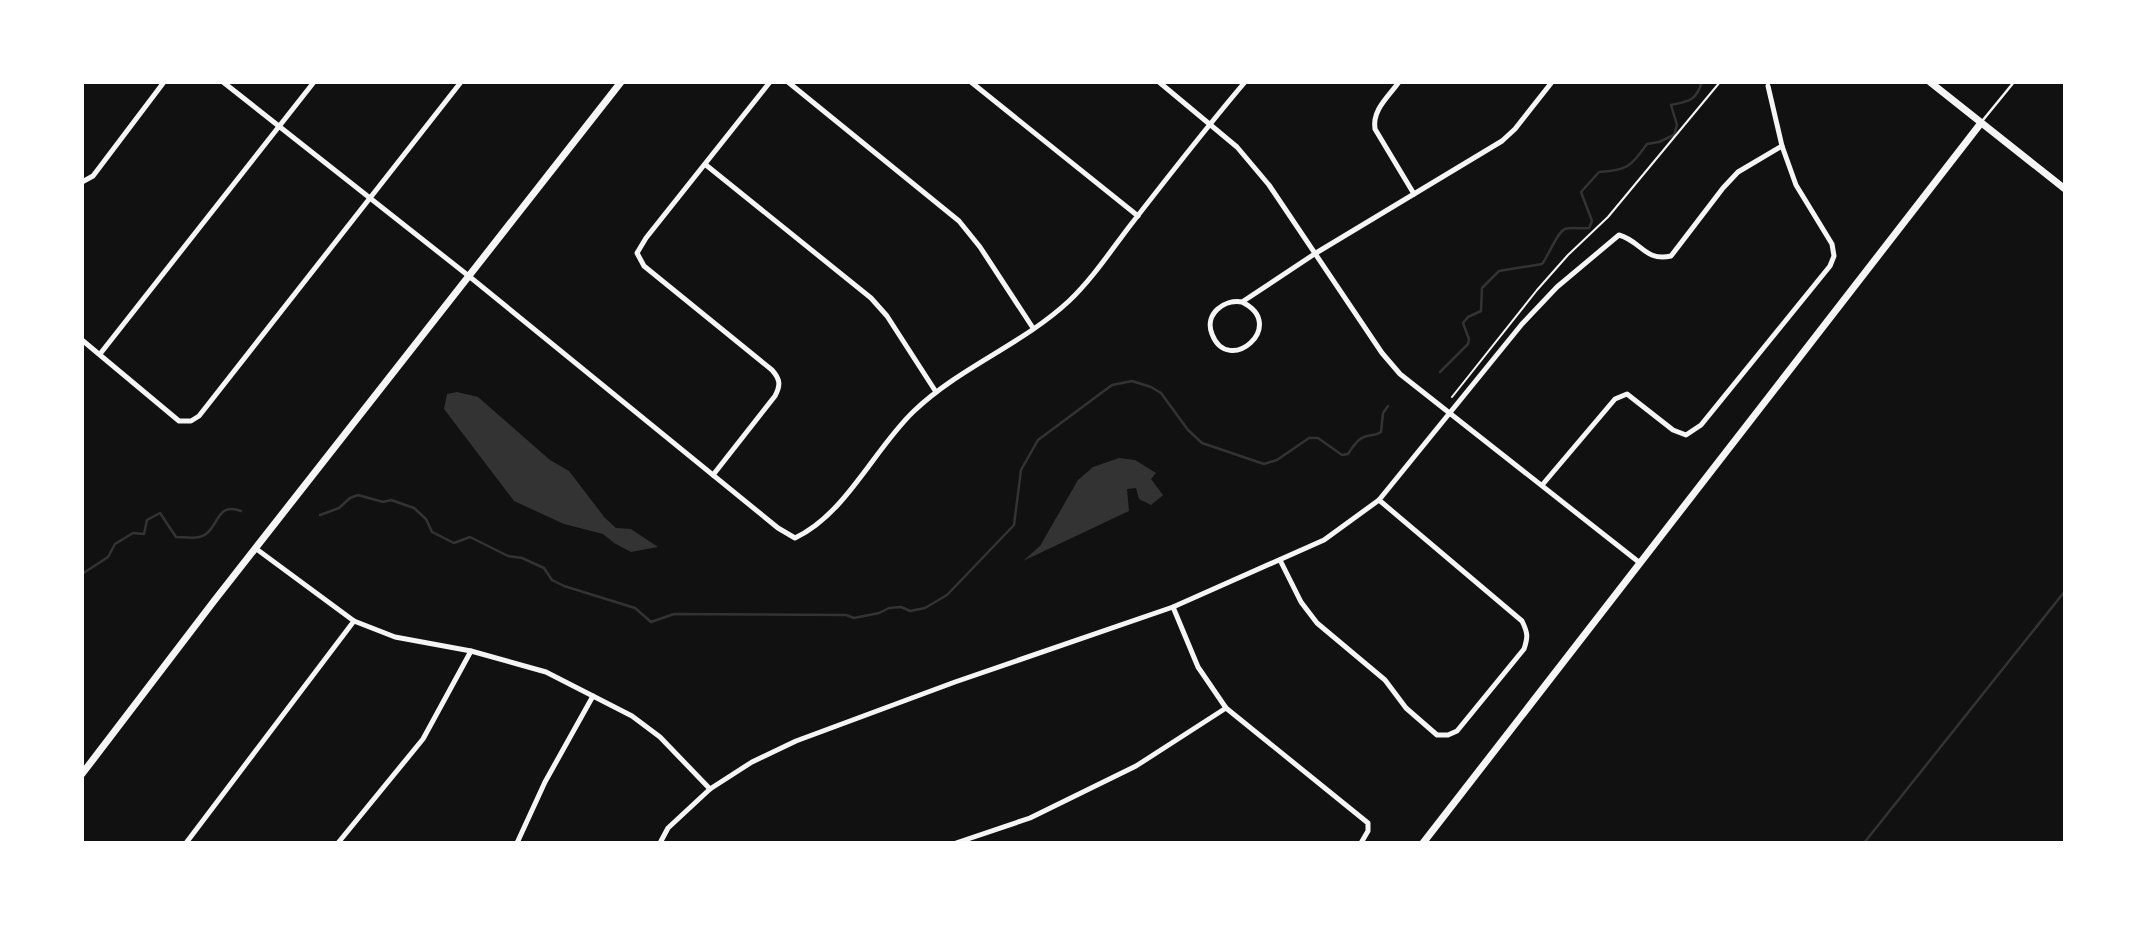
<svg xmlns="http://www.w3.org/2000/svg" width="2147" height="925" viewBox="0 0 2147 925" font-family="'DejaVu Sans',sans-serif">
<rect width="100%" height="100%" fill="#111"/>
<g fill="#333">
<path d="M457,392L478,397L550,460L569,471L605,518L616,528L631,529L658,547L631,552L614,543L603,534L564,524L514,501L444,409L447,394Z"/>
<path d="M1119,458L1135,460L1156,473L1151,479L1163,495L1151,505L1139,499L1136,488L1127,489L1129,511L1023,561L1040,546L1078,480L1093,467Z"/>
</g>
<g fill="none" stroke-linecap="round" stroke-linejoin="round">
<g stroke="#333" stroke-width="2.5">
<path d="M1440,372L1468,344L1469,339L1463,323L1468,317L1481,311L1482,288L1499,271L1542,264C1548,257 1557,232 1565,229C1571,227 1582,229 1589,228L1592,221L1581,192L1599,172C1628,170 1630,167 1647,144L1659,142L1674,135L1677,125L1671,105C1689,101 1696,101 1702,82"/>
<path d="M320,515L339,508L350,498L358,495L383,502L391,500L414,508L426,519L432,532L454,543L470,537L508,556L522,558L544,568L552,580L564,586L635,608L651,622L674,614L846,615L854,618L879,613L889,608L901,607L910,611L925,608L947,595L1014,525L1021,470L1038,440L1112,385L1132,381L1151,387L1161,393L1188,430L1202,443L1264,464L1277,460L1309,438H1318L1342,455L1348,454C1352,448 1357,439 1364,437C1371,434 1374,437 1381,432L1383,413L1388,406"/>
<path d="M82,574L108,557L115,544L133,533L144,534L147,520L160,513L176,537C185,537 198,540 206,534C219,525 217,502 241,511"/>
<path d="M1864,843L2065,591"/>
</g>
<path stroke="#f5f5f5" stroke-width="2" d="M1452,397L1537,290L1568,255L1608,217L1720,82"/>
<path stroke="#f5f5f5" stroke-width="2.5" d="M1983,120L2014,82"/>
<g stroke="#f5f5f5" stroke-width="5">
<path d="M223,82L470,277L778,528L795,538C846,514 874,449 914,411C960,367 1023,344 1069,301C1092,279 1110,252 1129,227C1167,178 1205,129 1245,82"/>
<path d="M788,82L959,221L980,247L1033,328"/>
<path d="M971,82L1138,216"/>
<path d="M1159,82L1237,147L1269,185L1382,353L1400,374L1640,563"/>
<path d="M1399,82C1388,97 1372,110 1375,129L1414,194"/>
<path d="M706,165L871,298L887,316L936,392"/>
<path d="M82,182L93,176L164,82"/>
<path d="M1242,302C1289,325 1228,377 1212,334C1204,314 1224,299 1242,302L1316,253L1502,141L1515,129L1552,82"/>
<path d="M82,340L179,421H191L199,416L461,82"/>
<path d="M100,354L314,82"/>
<path d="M713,475L775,396C781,385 780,379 772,370L644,266L637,253L646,238L770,82"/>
<path d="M1543,484L1615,399L1627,394L1673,430L1686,435L1701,425L1830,266L1834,256L1832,244L1796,185L1782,146L1768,86"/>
<path d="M255,548L354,621L395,637L471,651L546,672L632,716L660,737L710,789"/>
<path d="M1280,560L1301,602L1317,623L1385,680L1406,708L1437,735H1448L1457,731L1524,649C1528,637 1528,633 1522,621L1379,500"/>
<path d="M1173,607L1198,667L1226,708L1368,823V831L1361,843"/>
<path d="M186,843L354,621"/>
<path d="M338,843L423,739L471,651"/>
<path d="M517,843L545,782L593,696"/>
<path d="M660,843L668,828L710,789L752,762L796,741L955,682L1173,607L1324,540L1379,500L1522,324L1557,287L1619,235C1641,241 1645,262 1671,256L1723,188L1738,172L1782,146"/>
<path d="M956,843L1030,818L1136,766L1226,708"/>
</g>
<g stroke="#f5f5f5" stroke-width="7">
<path d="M1930,82L2065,189"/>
<path d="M82,774L214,601L621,82"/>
<path d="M1423,843L1981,123"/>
</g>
</g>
<rect width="2147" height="925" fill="none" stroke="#ffffff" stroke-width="168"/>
</svg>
